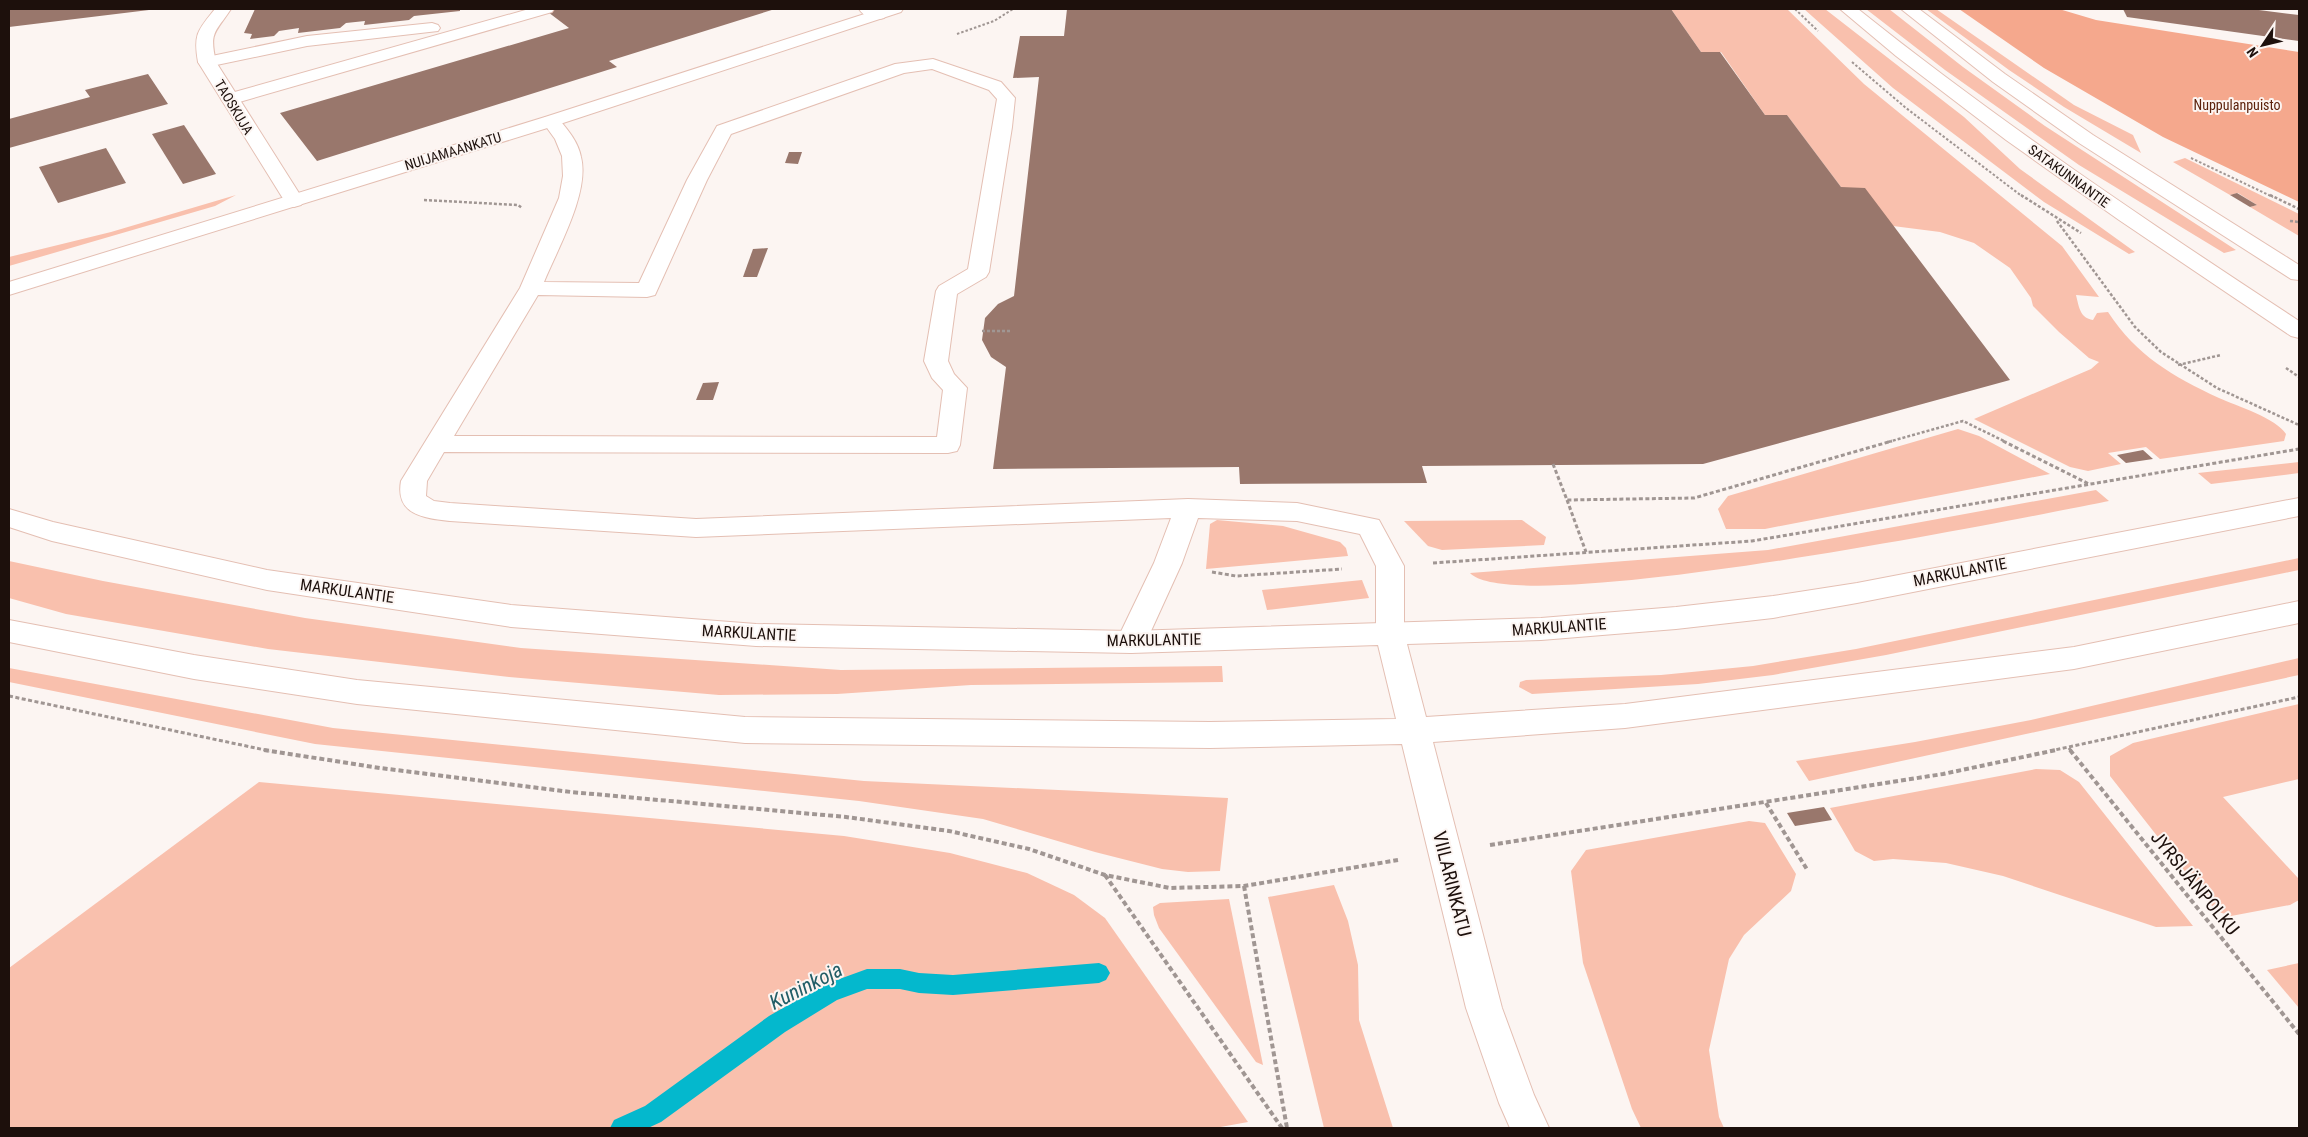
<svg xmlns="http://www.w3.org/2000/svg" width="2308" height="1137" viewBox="0 0 2308 1137" font-family="'Roboto Condensed',sans-serif">
<rect width="100%" height="100%" fill="#fcf5f2"/>
<g fill="#f9c0ad">
<path d="M1671,9H1787L1864,84L2062,246L2099,297L2076,295C2079,307 2080,318 2093,320L2097,313L2108,312C2137,356 2172,376 2219,398C2237,406 2276,418 2286,434L2284,441L2160,459L2146,447L2108,453L2121,464L2088,471L2070,467L1974,419L2091,369L2099,362L2089,358L2059,332L2033,306L2031,298L2010,268L1974,243L1940,232L1893,226L1841,187L1787,115H1765L1721,52H1701Z"/>
<path d="M1804,9H1825L1964,117L2020,169L2135,252L2129,254L2044,202L1893,88Z"/>
<path d="M1866,9H1889L1963,67L2045,126L2236,250L2224,253L2079,165L1945,70Z"/>
<path d="M1926,9H1936L2074,105L2133,135L2141,153L2064,107L2009,70Z"/>
<path d="M2185,158L2299,214V236L2250,207L2257,205L2238,193L2230,195L2173,162Z"/>
<path d="M236,195L215,206L9,266V257L111,232Z"/>
<path d="M1958,429L1979,436L2050,474L1765,529H1726L1718,509L1728,496Z"/>
<path d="M2299,462V473L2211,484L2198,473Z"/>
<path d="M2096,490L2109,501C2024,518 1516,621 1470,573L1768,550Z"/>
<path d="M1217,520L1283,526L1340,542L1346,548L1348,556L1206,569L1210,524Z"/>
<path d="M1522,520L1546,537L1544,545L1442,550L1428,546L1404,521Z"/>
<path d="M2299,558V570L1886,655L1773,675L1698,684L1532,694L1519,687L1520,682L1526,680L1661,675L1753,666L1856,649Z"/>
<path d="M9,561L103,581L305,618L521,648L841,670L1222,666L1223,682L971,685L837,694L719,695L509,677L268,649L66,614L9,598Z"/>
<path d="M1362,580L1369,598L1267,610L1262,590Z"/>
<path d="M2299,658V675L1809,781L1796,761L1915,742L2031,720Z"/>
<path d="M9,668L333,728L864,781L1228,798L1220,871L1188,872L1162,869L1095,852L983,819L859,801L315,744L9,682Z"/>
<path d="M2299,704V779L2223,797L2298,878L2299,900L2290,905L2231,916L2216,911L2110,776V756L2133,743Z"/>
<path d="M2036,769L2060,770L2079,782L2193,926L2156,927L2003,876L1946,863L1893,859L1874,861L1855,851L1830,808Z"/>
<path d="M259,782L844,836L950,853L1027,873L1074,895L1105,918L1248,1122L1215,1128H9V968Z"/>
<path d="M1749,821L1765,823L1796,874L1791,891L1744,935L1729,959L1709,1050L1719,1117L1724,1128H1641L1632,1109L1583,963L1571,871L1586,850Z"/>
<path d="M1334,885L1348,921L1358,965L1359,1020L1393,1128H1324L1268,897Z"/>
<path d="M1229,899L1263,1065L1256,1062L1159,928L1154,915L1153,907L1160,903Z"/>
<path d="M2299,963V1008L2267,970Z"/>
</g>
<path fill="#f5a88d" d="M1959,9H2059L2096,20L2299,52V202L2163,137L2044,68Z"/>
<g fill="none" stroke-linecap="round" stroke-linejoin="round">
<path fill="#04b8cd" fill-rule="evenodd" d="M1099,963L1106,966L1110,973L1106,980L1099,983L953,995L919,993L900,989H867L837,1000L785,1032L661,1122L648,1128H610L614,1120L645,1106L769,1016L823,985L867,969H900L919,973L953,975Z"/>
</g>
<g fill="#99776c">
<path d="M9,9H149V10L9,27Z"/>
<path d="M255,9H460V11L414,16L409,20L364,25L365,21L346,23L340,28L298,33L299,28L279,31L274,36L250,39L252,34L244,33Z"/>
<path d="M544,9H775L609,61L617,67L317,161L280,113L569,28Z"/>
<path d="M1067,9H1671L1701,52H1720L1765,115H1787L1841,187L1865,188L2010,380L1703,464L1422,466L1427,483L1240,484L1239,467L993,469L1006,367L991,357L982,340L985,318L998,304L1014,296L1039,77L1013,78L1020,36H1064Z"/>
<path d="M2123,9H2251L2299,15V41L2127,17Z"/>
<path d="M148,74L168,104L9,148V119L90,97L85,90Z"/>
<path d="M184,125L216,174L183,184L152,134Z"/>
<path d="M106,148L126,183L58,203L39,167Z"/>
<path d="M789,152H802L798,164L785,163Z"/>
<path d="M2237,193L2257,205L2250,207L2230,195Z"/>
<path d="M768,248L757,277H743L753,249Z"/>
<path d="M719,382L713,400H696L703,383Z"/>
<path d="M2143,450L2153,459L2126,463L2117,455Z"/>
<path d="M1824,807L1832,820L1795,826L1787,813Z"/>
</g>
<g fill="none" stroke-linecap="round" stroke-linejoin="round">
<g stroke="#e4bfb3" stroke-width="2">
<g id="lane">
<path d="M529,9H554L552,12L236,103H224L221,99L224,95Z"/>
<path d="M859,9H878L886,15L884,18C875,21 864,17 859,9Z"/>
<path d="M432,23L438,25L440,28L438,31L307,46L207,67L201,66L198,62L201,58L207,57L307,36Z"/>
<path d="M933,59L1001,82L1015,98L1012,127L989,272L986,277L957,294L948,361L954,374L967,388L960,445L957,451L948,453L444,452L427,481L426,496L434,501L450,503L696,519L1188,499L1297,503L1379,520L1404,566V635L1400,643L1390,646L1380,643L1376,635V566L1360,534L1297,521L1198,518L1182,563L1146,642L1141,650L1131,653L1121,650L1116,642L1154,563L1171,518L696,537L450,521C424,518 395,515 401,481L520,288L559,198L563,176L562,156L555,139L542,121L545,117H557C567,129 578,141 581,157C590,192 558,248 544,282L639,283L687,180L717,126L895,64ZM932,69L989,90L997,99L968,269L939,286L936,291L924,361L932,378L943,390L937,437L454,436L538,295L647,297L655,295L707,180L731,134L904,73Z"/>
</g>
</g>
<g stroke="#e4bfb3" stroke-width="2">
<path id="street" d="M215,9H231C215,33 209,32 216,62L304,201L301,205L294,207L287,205L198,62C193,34 198,30 215,9Z"/>
</g>
<g stroke="#e4bfb3" stroke-width="2">
<g id="secondary">
<path d="M880,9H903L901,12L557,125L9,295V282L545,117Z"/>
<path d="M1840,9H1858C1999,122 2148,222 2299,321V338L2291,336L2119,220L2006,140L1896,56Z"/>
<path d="M1901,9H1919L2005,74L2093,135L2299,265V280L2291,279L2079,143L1993,82Z"/>
<path d="M2299,498V516L1857,603L1773,618L1676,629L1541,640L1407,644L1426,717L1625,704L2074,647L2299,601V623L2074,669L1625,728L1433,742L1502,1008L1534,1095L1549,1128H1510L1499,1103L1466,1008L1402,744L1210,748L745,743L357,704L194,679L9,642V620L194,655L357,680L745,717L1210,722L1396,719L1378,645L1131,653L756,646L511,627L267,590L52,541L9,527V509L53,522L267,570L511,605L756,624L1131,631L1541,618L1676,607L1773,596L1857,583Z"/>
</g>
</g>
<g stroke="#a09693" stroke-width="2" stroke-dasharray="2.5 2" stroke-linecap="butt">
<path d="M1795,9L1818,31"/>
<path d="M957,34L994,21L1013,9"/>
<path d="M1852,62L1906,108L2023,197"/>
<path d="M2191,158L2273,197"/>
</g>
<g stroke="#a09693" stroke-width="2.5" stroke-dasharray="3 2" stroke-linecap="butt">
<path d="M2021,195L2081,233"/>
<path d="M2270,195L2299,209"/>
<path d="M424,200L518,205L522,208"/>
<path d="M2057,221L2135,327L2161,352L2217,388L2299,425"/>
<path d="M2290,221L2299,222"/>
<path d="M982,331H1010"/>
<path d="M2178,365L2221,355"/>
<path d="M2286,368L2299,377"/>
<path d="M1888,442L1963,421L2006,442"/>
</g>
<g stroke="#a09693" stroke-width="3" stroke-dasharray="4 2.5" stroke-linecap="butt">
<path d="M2003,441L2089,484"/>
<path d="M1553,464L1567,500L1694,498L1892,441"/>
<path d="M1567,500L1586,552"/>
<path d="M1433,563L1752,541L2299,449"/>
<path d="M1212,572L1236,576L1342,569"/>
<path d="M9,696L270,751"/>
<path d="M2069,748L2071,751"/>
<path d="M2050,751L2299,697"/>
</g>
<g stroke="#a09693" stroke-width="4" stroke-dasharray="5 3" stroke-linecap="butt">
<path d="M264,750L380,768L571,792L846,817L949,831L1029,849L1105,875L1170,888L1244,886L1398,860"/>
<path d="M2070,750L2299,1034"/>
<path d="M1766,803L1808,871"/>
<path d="M1490,845L1943,774L2056,750"/>
<path d="M1105,875L1282,1128"/>
<path d="M1244,886L1287,1128"/>
</g>
<use href="#lane" fill="#fff" fill-rule="evenodd"/>
<use href="#street" fill="#fff" fill-rule="evenodd"/>
<use href="#secondary" fill="#fff" fill-rule="evenodd"/>
</g>
<g text-anchor="middle" dominant-baseline="central" stroke-width="4" stroke-linejoin="round" paint-order="stroke">
<g font-size="14" fill="#5c210b" stroke="#fcf5f2">
<text x="2237" y="105">Nuppulanpuisto</text>
</g>
<g font-size="14" fill="#1d100c" stroke="#fcf5f2">
<text transform="translate(234 107) rotate(59)">TAOSKUJA</text>
<text transform="translate(453 151) rotate(-17)">NUIJAMAANKATU</text>
<text transform="translate(2069 176) rotate(36)">SATAKUNNANTIE</text>
</g>
<g font-size="16" fill="#1d100c" stroke="#fcf5f2">
<text transform="translate(1960 572) rotate(-11)">MARKULANTIE</text>
<text transform="translate(347 591) rotate(8)">MARKULANTIE</text>
<text transform="translate(1559 627) rotate(-4)">MARKULANTIE</text>
<text transform="translate(749 633) rotate(3)">MARKULANTIE</text>
<text transform="translate(1154 640) rotate(-1)">MARKULANTIE</text>
</g>
<g font-size="19" fill="#1d100c" stroke="#fcf5f2">
<text transform="translate(2195 883) rotate(51)">JYRSIJÄNPOLKU</text>
<text transform="translate(1452 884) rotate(76)">VIILARINKATU</text>
</g>
<g font-size="21" font-style="italic" fill="#235e67" stroke="#fcf5f2">
<text transform="translate(806 986) rotate(-27)">Kuninkoja</text>
</g>
</g>
<rect width="2308" height="1137" fill="none" stroke="#1d100c" stroke-width="20"/>
<g transform="translate(2263 45) rotate(235)" stroke="#fcf5f2" stroke-width="4" paint-order="stroke">
<path d="M0-4L9 19L0 12L-9 19Z" fill="#1d100c"/>
<text y="-8" font-size="14" font-weight="bold" text-anchor="middle" fill="#1d100c">N</text>
</g>
</svg>
